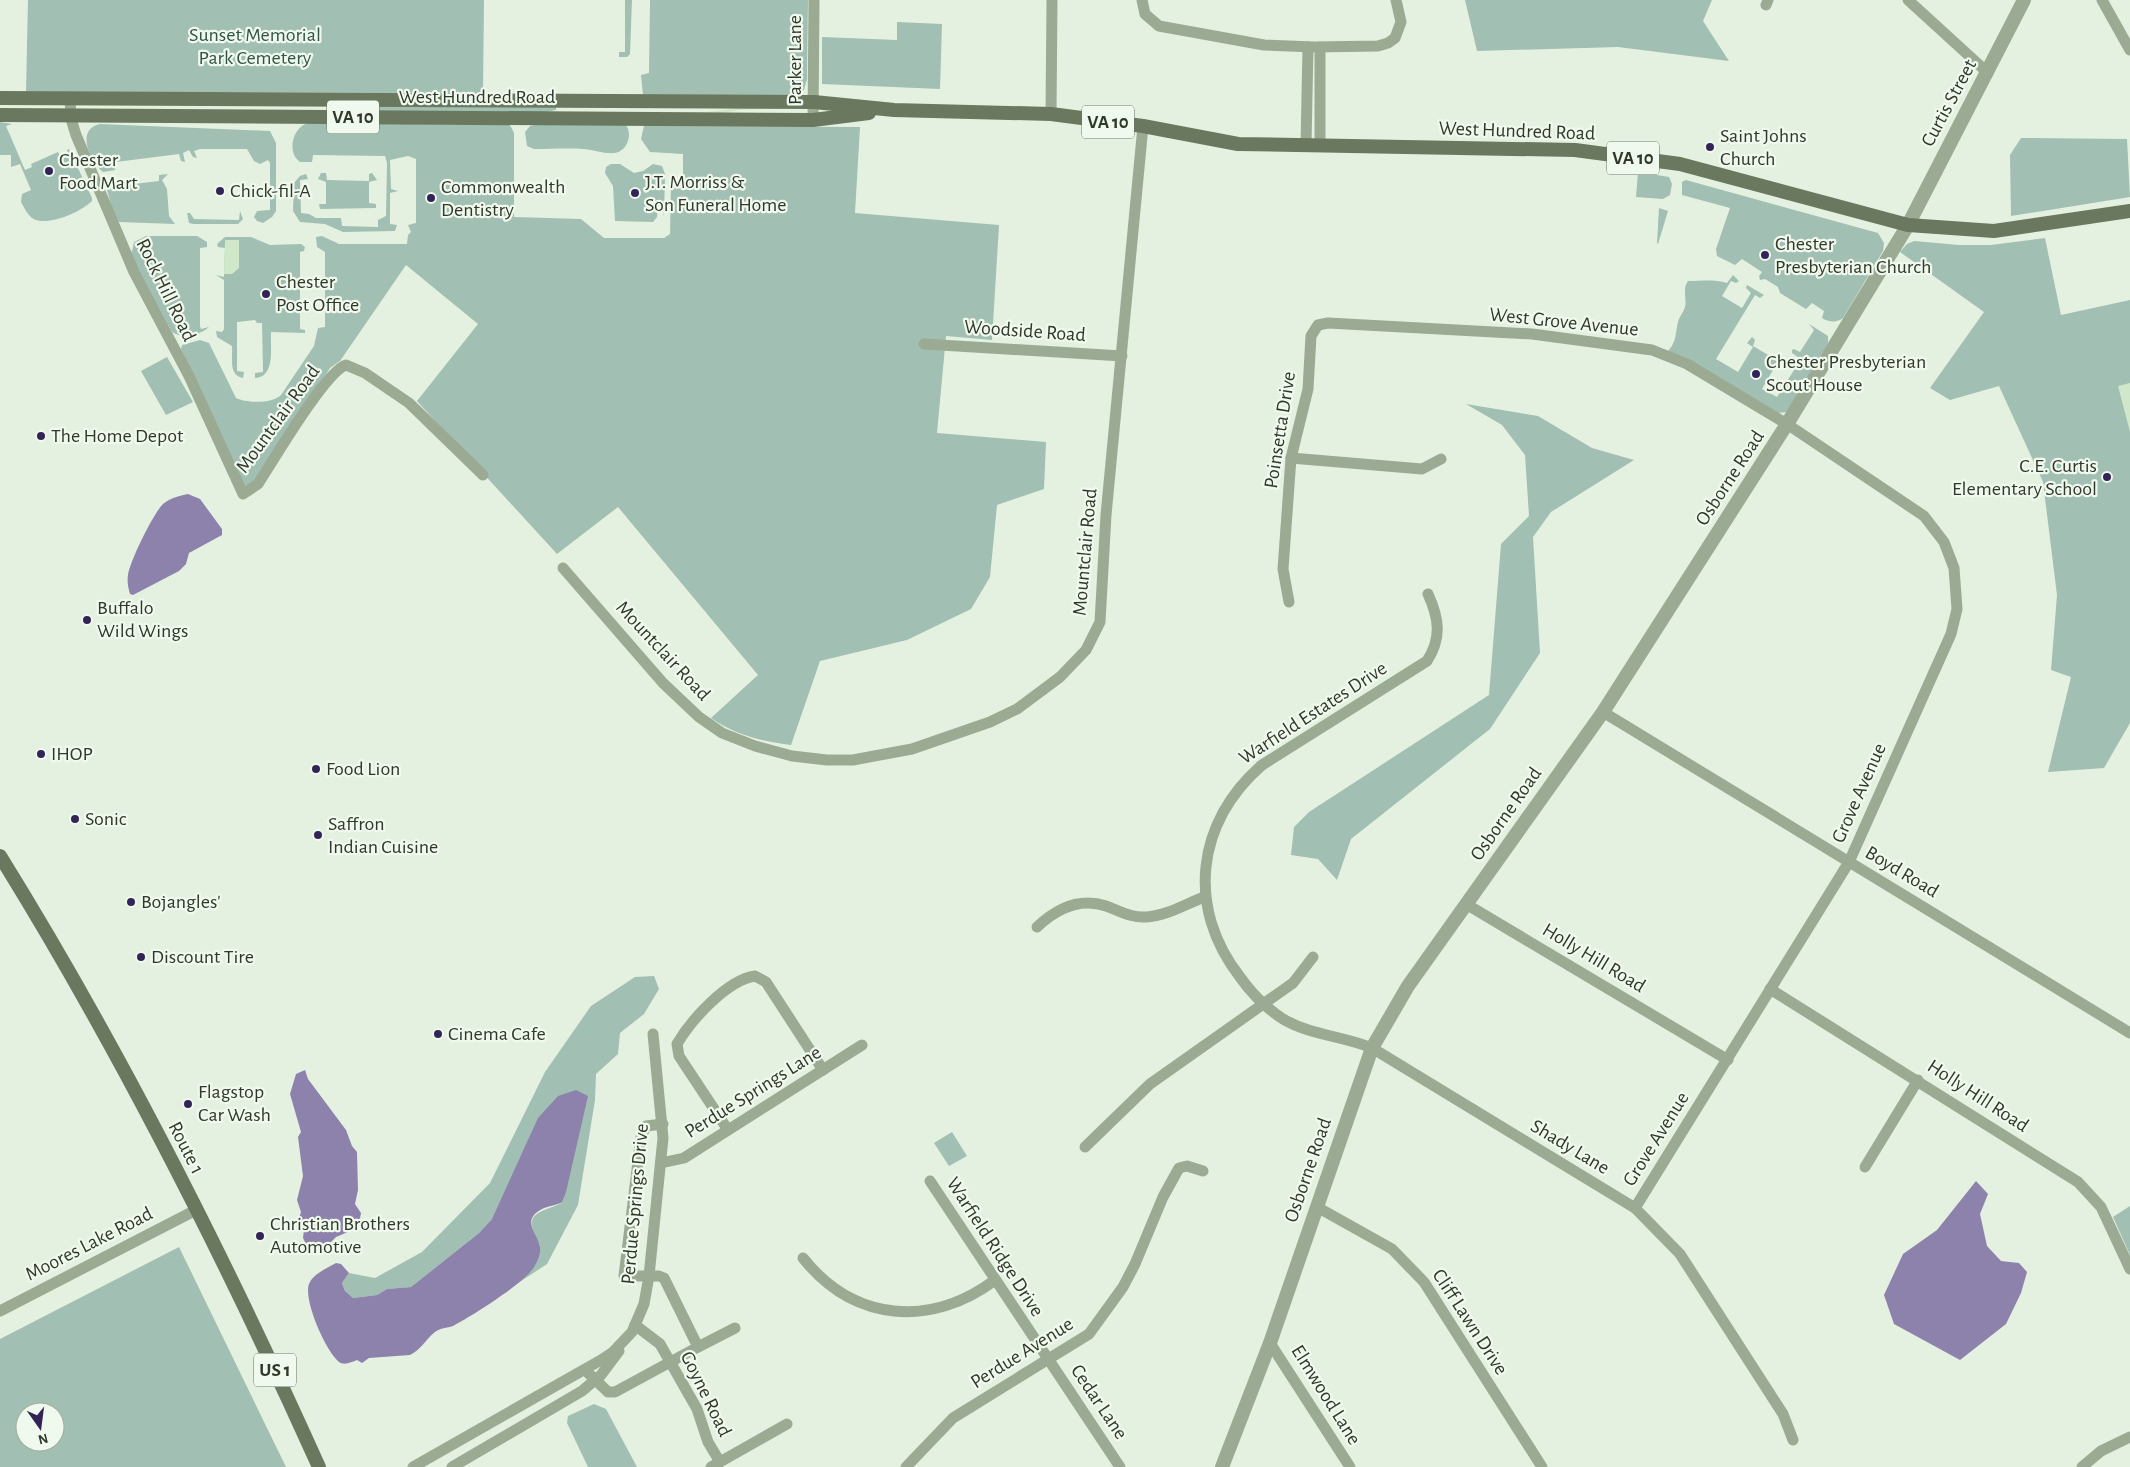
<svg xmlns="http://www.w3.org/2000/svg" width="2130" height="1467" viewBox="0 0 2130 1467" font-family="'Alegreya Sans',sans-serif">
<rect width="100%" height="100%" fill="#e5f1e0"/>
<g fill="#a1bfb2" fill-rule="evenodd">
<path d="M28,0H484L483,93L26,92Z"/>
<path d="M625,0H632L630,54L627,57H619V52H625Z"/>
<path d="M650,0H808L807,79L804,90L798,96L643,95L641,75L649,73Z"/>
<path d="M1465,0H1712L1703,21L1729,61L1618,47L1477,51Z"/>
<path d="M897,22L942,24L940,89L822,84V37L897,40Z"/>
<path d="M378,106L556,107V110L542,113H362V109Z"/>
<path d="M0,122L12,124L6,126L25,170L32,167L31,164L58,152L61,159L69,156L67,150L69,149L92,198V201C81,212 51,225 36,220C28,217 25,209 21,202L22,194L31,190L20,164L11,167V155H0Z"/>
<path d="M308,123L510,125L514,133V217L581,219L604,238H664L670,234L671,181L673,179H683V154L650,152L641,139L644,126L860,127L855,213L999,225L992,340L946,336L937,433L1046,442L1044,489L997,505L990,577L971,609L907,640L820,661L791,745C761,741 735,735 711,718L758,675L618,507L557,554L417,401L478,324L406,265L340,361L330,368L257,480L246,486L243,484L181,349L182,345L200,340L209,343L236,398C246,403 272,404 281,395L314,346L318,328L325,327V252L317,247L316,237L322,236L339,244H407L408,235L411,232L408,225L416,223V159L408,156L390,160L391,189L398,191L390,193V224L397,225L395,231L343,232L325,224L300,222L293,211L294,183L300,176L306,174L308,179L300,180L301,213L309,214L316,218H341L342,226L378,227V220L386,216L387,163L385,156L313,155L312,162H300C286,152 293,127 308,123Z"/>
<path d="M100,124L270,131L276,143V211L272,217L263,223L257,221L254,217L257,211L270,210V163L268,160L260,164L254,161L247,149H200L194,151L197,158L193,157L189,150L183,153L185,162L181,161L179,154L116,162L115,170L103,172C90,162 75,129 100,124Z"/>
<path d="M534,125H626C633,135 627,151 615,153C604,154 595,150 584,149C568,148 550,149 534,149L527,146L525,132L530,126Z"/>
<path d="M2021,138L2127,139L2130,197L2011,216L2010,155Z"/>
<path d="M611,164H620L634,173L643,171L653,164L662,166L665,174L664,217L663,206H658L657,217L653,222L615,221L613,186L605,173L606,167Z"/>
<path d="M1638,172L1669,177L1672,184L1670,195L1663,199L1636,197Z"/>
<path d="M321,173H326L327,180L369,181V174L372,173L377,180L369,182V203L376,204V208L320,209L319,204H326V182L318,179Z"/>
<path d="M168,174L162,180L167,189L169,216L175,224L119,222L114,215L107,190L113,183L124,180L126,185L159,181V175Z"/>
<path d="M1686,180L1878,233L1884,243L1883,251L1843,318C1837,323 1828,322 1822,318L1824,311L1812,303L1806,309L1780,293L1778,287L1765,279L1760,280L1759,276L1762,272L1742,259L1735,265L1717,256L1716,249L1730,208L1682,195V182Z"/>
<path d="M1659,208L1668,211L1658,244L1657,243Z"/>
<path d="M240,211L243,219L238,224H193L189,223L187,213H190L194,219L239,220Z"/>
<path d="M146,236H197L207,242V247L200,248V326L201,329L209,327C201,335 181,339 172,332L131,256L134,242Z"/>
<path d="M225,237H251L270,245L301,244L305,247L304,251L300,252V329L305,330V333L271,332C270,347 276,377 255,378V373L263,372L262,323H257L255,320L237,322V371L244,372L243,378C228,375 233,358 232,346L217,337L216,331L222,332L224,329V280L216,275L224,277L225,248L218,247L217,244Z"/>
<path d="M2045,238L2061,315L2130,300V723L2104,768L2048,772L2071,677L2051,670L2057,595L2043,482L1999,386L1950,400L1930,388L1984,312L1900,252L1907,244L1914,241L1959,245H1991Z"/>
<path d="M1733,275L1739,281L1736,283L1731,281L1722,296L1742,308L1751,293L1746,288L1747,285L1764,295L1760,298L1755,295L1716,359L1738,372L1753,347L1747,343L1752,337L1755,340L1753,346L1775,359L1778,355L1781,356L1762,389L1777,397L1801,359L1792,353V350L1794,349L1800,352L1814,330L1809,324L1828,336V343L1788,412L1778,413L1668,351C1677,341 1675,334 1678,322C1679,317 1683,313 1685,307C1687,298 1682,289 1688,281C1702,281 1714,279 1727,283Z"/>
<path d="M167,357L193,402L166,415L141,371Z"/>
<path d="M1466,404L1538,416L1592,448L1634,460L1551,512L1533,537L1540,653L1490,729L1351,839L1337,880L1318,859L1291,855L1294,827L1309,812L1489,695L1501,544L1529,516L1525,455L1502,425Z"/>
<path d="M654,976L659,989L644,1014L620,1033L618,1054L596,1074L595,1100L578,1205L547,1264L512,1287L531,1271L540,1245C521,1212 538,1214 562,1203L492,1219L479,1233L411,1287L387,1289L377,1295L353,1298L345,1291L342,1283L349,1273L375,1278L422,1252L490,1183L545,1072L591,1006L635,977Z"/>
<path d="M952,1132L967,1156L949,1166L934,1143Z"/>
<path d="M2130,1206V1255L2113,1217Z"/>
<path d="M179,1247L286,1467H0V1339ZM25,1412H55V1442H25Z"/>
<path d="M594,1404L606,1409L637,1467H588L567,1423L568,1416Z"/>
</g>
<g fill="#d0e8c9">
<path d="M738,108H796L739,110L721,114L657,112H708Z"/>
<path d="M225,240H239V268L232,274H224Z"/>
<path d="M2130,383V432L2118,386Z"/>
</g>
<g fill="#8d82ac">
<path d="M188,494L200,499L222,529V535L189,553L186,564L179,571L133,595L130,594C128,587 127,582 128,575C130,561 153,514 163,504C170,498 179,496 188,494Z"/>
<path d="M305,1070L308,1079L346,1130L352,1146L357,1152L358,1190L355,1204L361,1213L359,1224L355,1229L336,1237L329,1244L314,1247L306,1244L303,1238L304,1230L298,1221L301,1212L297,1200L303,1176L298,1137L301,1132L290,1094L296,1074Z"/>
<path d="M576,1090L588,1096L566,1192L562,1202C556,1205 549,1206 544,1208C519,1220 538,1233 540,1247C541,1255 536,1265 531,1271C518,1287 472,1316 453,1326C447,1328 440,1328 435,1332C426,1339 421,1350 410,1355L369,1358L362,1363L357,1360C352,1362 344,1366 339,1362C326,1352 303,1300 309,1284C313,1274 327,1268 336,1263L341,1264L349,1273L342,1283L345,1291L353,1298L377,1295L387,1289L411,1287L479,1233L492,1219L538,1118L558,1096Z"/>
<path d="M1976,1181L1988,1194L1980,1214L1987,1246L2001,1261L2019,1263L2027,1272L2021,1293L2006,1324L1960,1360L1894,1324L1884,1295L1903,1254L1937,1230Z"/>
</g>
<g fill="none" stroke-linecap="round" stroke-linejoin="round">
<g stroke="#9bab93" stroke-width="11">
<path d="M1142,0L1145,14L1159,26L1264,45L1314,47L1378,46L1388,43L1395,38L1401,22L1396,0"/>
<path d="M1908,0L1988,73"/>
<path d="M2102,0L2130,50"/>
<path d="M1766,5L1768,0"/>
<path d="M70,98L71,119L76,135L134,272L189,376L243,494L258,484C273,461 325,372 346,365L365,373L409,403L483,475"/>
<path d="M1051,114L1052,0"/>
<path d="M813,120L814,0"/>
<path d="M1306,145L1308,47"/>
<path d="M1320,145V47"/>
<path d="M924,344L1122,356"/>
<path d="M1291,458L1422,469L1441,459"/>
<path d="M563,568L663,683L699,717L722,733L755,746L792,756L827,760H853L912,749L990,722L1017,709L1060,677L1086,650L1100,622L1106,515L1143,126"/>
<path d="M1428,594C1439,618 1442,638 1427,661L1262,765C1196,822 1186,908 1240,977C1252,994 1266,1008 1283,1019C1310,1035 1343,1036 1372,1048L1635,1208L1680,1254L1783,1414L1793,1440"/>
<path d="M1289,602L1283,569L1291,458L1308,389L1311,336L1318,325L1328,323L1532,334L1652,350L1687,364L1787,424L1924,516L1944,542L1954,568L1957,609L1951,634L1849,862L1635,1208"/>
<path d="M1603,712L2130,1033"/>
<path d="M1466,904L1728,1060"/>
<path d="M1037,927C1056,909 1079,897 1106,906C1120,911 1131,918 1146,917C1166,916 1186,904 1204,897"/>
<path d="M1770,989L2078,1182L2101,1207L2130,1269"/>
<path d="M728,1130L679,1056L677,1044C691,1020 727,980 755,976L766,982L823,1070"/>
<path d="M1085,1147L1150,1084L1293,983L1313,957"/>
<path d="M661,1163L684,1158L862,1045"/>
<path d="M1865,1167L1918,1080"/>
<path d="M930,1181L1120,1467"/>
<path d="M1317,1207L1392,1249L1424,1282L1542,1467"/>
<path d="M803,1258C854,1322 931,1328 995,1280"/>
<path d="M0,1311L196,1210"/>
<path d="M635,1325L660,1344L697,1409L708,1442L720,1462"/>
<path d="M1270,1343L1350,1467"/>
<path d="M698,1347L735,1328"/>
<path d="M585,1370L608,1392H615L698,1347L664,1278L659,1276H624L641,1137L646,1126L663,1124"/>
<path d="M413,1467L601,1360L613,1352L632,1332L644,1304L649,1276L663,1138L653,1034"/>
<path d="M452,1467L582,1391L601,1375L619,1351"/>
<path d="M711,1467L787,1424"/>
<path d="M906,1467L953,1418L1089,1334L1123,1287L1135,1264L1163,1197L1179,1168L1187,1166L1203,1171"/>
<path d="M2082,1467L2101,1451L2130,1437"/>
</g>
<path stroke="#9bab93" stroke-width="14" d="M1222,1467L1270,1343L1372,1048L1408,986L1603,712L1787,424L1908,225L2024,0"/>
<g stroke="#69785e" stroke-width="14">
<path d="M0,98L814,102L894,110L1051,114L1143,126L1238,144L1575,150L1680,164L1908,225L1994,231L2130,211"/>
<path d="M0,115L813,120L869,113"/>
<path d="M0,856C121,1051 225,1258 319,1467"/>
</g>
</g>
<g fill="#322456" stroke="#f0f9ed" stroke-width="2">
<circle cx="1710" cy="147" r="5"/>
<circle cx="49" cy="171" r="5"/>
<circle cx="220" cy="191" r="5"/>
<circle cx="635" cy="193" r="5"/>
<circle cx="431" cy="198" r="5"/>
<circle cx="1765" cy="255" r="5"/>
<circle cx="266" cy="294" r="5"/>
<circle cx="1756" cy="374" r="5"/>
<circle cx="41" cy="436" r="5"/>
<circle cx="2107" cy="477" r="5"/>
<circle cx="87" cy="620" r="5"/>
<circle cx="41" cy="754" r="5"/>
<circle cx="316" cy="769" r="5"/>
<circle cx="75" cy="819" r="5"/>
<circle cx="318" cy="835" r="5"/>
<circle cx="131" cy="902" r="5"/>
<circle cx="141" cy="957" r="5"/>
<circle cx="438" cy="1034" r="5"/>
<circle cx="188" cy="1104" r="5"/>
<circle cx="260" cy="1236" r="5"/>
</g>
<g text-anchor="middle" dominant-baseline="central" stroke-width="4.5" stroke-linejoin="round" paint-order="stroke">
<g fill="#f0f9ed" stroke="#6a7265" stroke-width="1">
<rect x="327" y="100.5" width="52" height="33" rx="4"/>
<rect x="1082" y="105.5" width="52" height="33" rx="4"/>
<rect x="1607" y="141.5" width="52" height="33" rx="4"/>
<rect x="254" y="1353.5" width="42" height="33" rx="4"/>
</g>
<g font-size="19" font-weight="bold" fill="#31382b">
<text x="353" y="117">VA 10</text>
<text x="1108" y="122">VA 10</text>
<text x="1633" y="158">VA 10</text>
<text x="275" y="1370">US 1</text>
</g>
<g font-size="20" fill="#315445" stroke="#f0f9ed">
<text x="255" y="35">Sunset Memorial<tspan x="255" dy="23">Park Cemetery</tspan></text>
</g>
<g font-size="20" fill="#31382b" stroke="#f0f9ed">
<text transform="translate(795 60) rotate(-90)">Parker Lane</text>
<text x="477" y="97">West Hundred Road</text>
<text transform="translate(1949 103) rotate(-62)">Curtis Street</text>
<text transform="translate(1517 131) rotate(2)">West Hundred Road</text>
<text transform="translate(166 290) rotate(64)">Rock Hill Road</text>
<text transform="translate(1564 322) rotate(6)">West Grove Avenue</text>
<text transform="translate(1025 331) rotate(4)">Woodside Road</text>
<text transform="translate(278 419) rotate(-54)">Mountclair Road</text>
<text transform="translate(1280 430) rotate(-81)">Poinsetta Drive</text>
<text transform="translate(1730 478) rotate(-57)">Osborne Road</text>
<text transform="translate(1085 552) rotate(-85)">Mountclair Road</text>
<text transform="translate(663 651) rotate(47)">Mountclair Road</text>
<text transform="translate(1313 713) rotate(-33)">Warfield Estates Drive</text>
<text transform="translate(1859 793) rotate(-66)">Grove Avenue</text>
<text transform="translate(1506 814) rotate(-55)">Osborne Road</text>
<text transform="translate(1902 872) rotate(31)">Boyd Road</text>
<text transform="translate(1594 958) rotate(31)">Holly Hill Road</text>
<text transform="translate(753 1092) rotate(-32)">Perdue Springs Lane</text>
<text transform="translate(1978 1096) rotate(33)">Holly Hill Road</text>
<text transform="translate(1656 1139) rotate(-58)">Grove Avenue</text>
<text transform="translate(1570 1147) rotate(31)">Shady Lane</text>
<text transform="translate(186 1148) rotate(63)">Route 1</text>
<text transform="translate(1308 1170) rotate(-71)">Osborne Road</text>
<text transform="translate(635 1204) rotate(-85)">Perdue Springs Drive</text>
<text transform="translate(89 1244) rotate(-27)">Moores Lake Road</text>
<text transform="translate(995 1247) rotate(57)">Warfield Ridge Drive</text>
<text transform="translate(1470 1322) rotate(57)">Cliff Lawn Drive</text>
<text transform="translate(1022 1353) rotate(-32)">Perdue Avenue</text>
<text transform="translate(706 1394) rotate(64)">Goyne Road</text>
<text transform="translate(1326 1395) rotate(58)">Elmwood Lane</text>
<text transform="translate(1099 1402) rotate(56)">Cedar Lane</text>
</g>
<g font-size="20" fill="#31382b" stroke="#f0f9ed" text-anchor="start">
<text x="1720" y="136">Saint Johns<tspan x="1720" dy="23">Church</tspan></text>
<text x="59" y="160">Chester<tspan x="59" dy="23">Food Mart</tspan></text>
<text x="645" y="182">J.T. Morriss &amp;<tspan x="645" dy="23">Son Funeral Home</tspan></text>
<text x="441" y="187">Commonwealth<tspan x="441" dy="23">Dentistry</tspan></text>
<text x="230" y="191">Chick-fil-A</text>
<text x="1775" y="244">Chester<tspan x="1775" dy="23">Presbyterian Church</tspan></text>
<text x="276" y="282">Chester<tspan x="276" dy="23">Post Office</tspan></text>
<text x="1766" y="362">Chester Presbyterian<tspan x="1766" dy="23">Scout House</tspan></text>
<text x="51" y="436">The Home Depot</text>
<text x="2097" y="466" text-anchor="end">C.E. Curtis<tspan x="2097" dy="23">Elementary School</tspan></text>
<text x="97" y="608">Buffalo<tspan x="97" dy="23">Wild Wings</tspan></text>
<text x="51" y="754">IHOP</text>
<text x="326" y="769">Food Lion</text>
<text x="85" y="819">Sonic</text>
<text x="328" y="824">Saffron<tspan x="328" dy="23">Indian Cuisine</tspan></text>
<text x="141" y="902">Bojangles'</text>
<text x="151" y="957">Discount Tire</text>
<text x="448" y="1034">Cinema Cafe</text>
<text x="198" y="1092">Flagstop<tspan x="198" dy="23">Car Wash</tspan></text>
<text x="270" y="1224">Christian Brothers<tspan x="270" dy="23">Automotive</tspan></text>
</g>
</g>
<g transform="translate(40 1427) rotate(166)"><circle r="24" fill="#f0f9ed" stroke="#a4ac9f"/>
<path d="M0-4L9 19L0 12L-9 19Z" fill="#322456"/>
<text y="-8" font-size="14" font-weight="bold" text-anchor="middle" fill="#31382b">N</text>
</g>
</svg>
